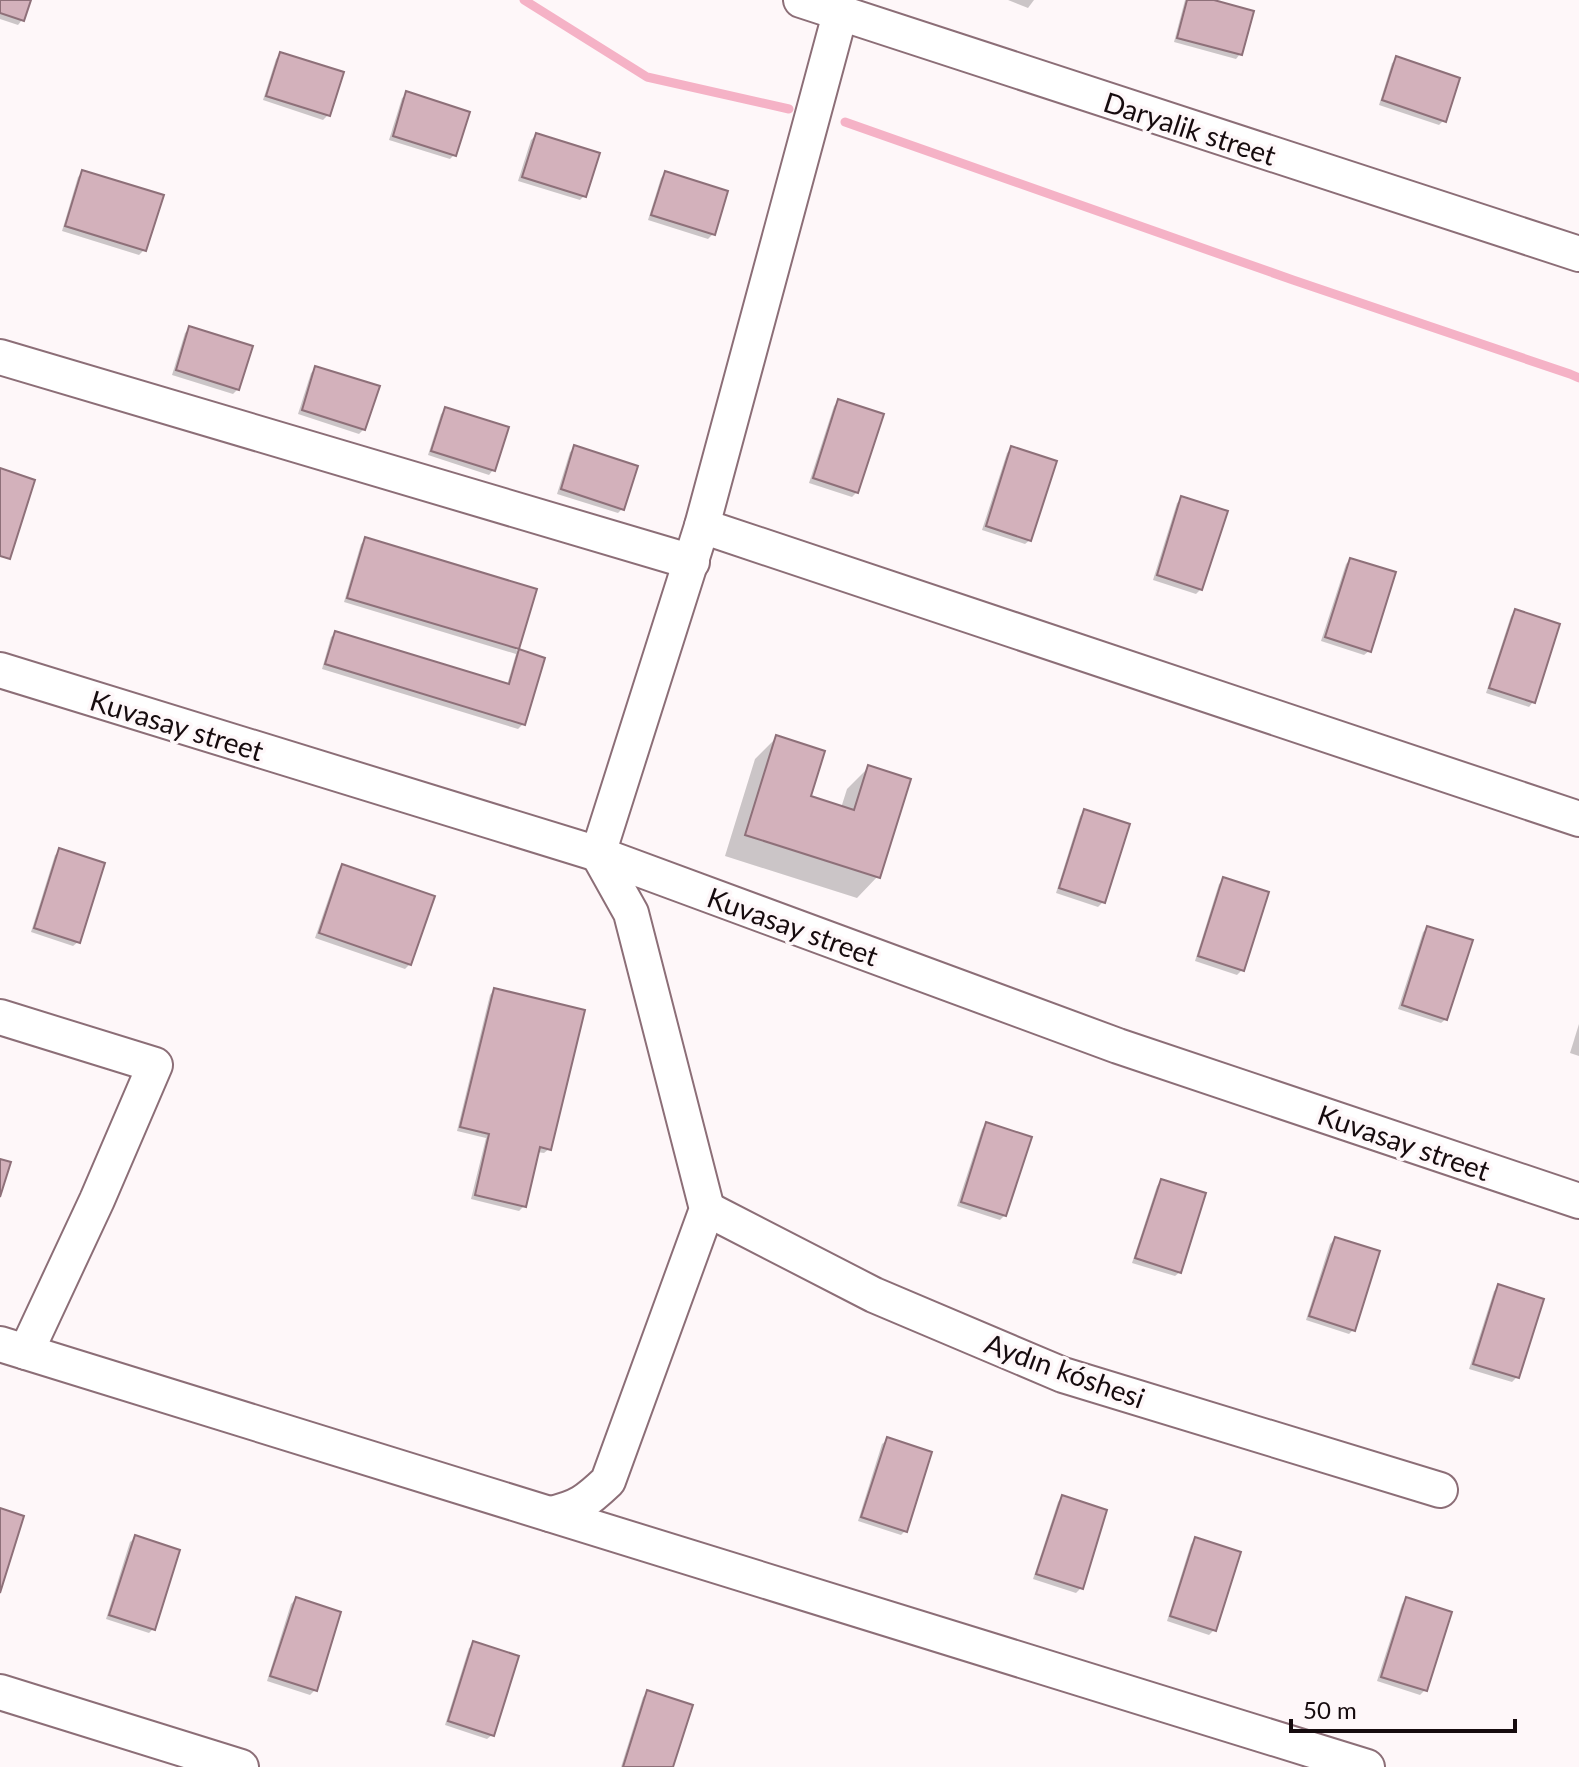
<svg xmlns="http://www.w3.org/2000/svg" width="1579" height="1767" viewBox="0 0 1579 1767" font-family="Lato,sans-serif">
<rect width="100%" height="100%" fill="#fef7f9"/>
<g fill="#0003">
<path d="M0,0H29L22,20L18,25L0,19Z"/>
<path d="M1008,0H1034L1028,8Z"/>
<path d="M1185,0H1207L1240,54L1236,59L1174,42Z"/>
<path d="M280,54L328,115L323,120L263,100L276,59Z"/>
<path d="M1397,59L1444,120L1439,125L1379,105L1392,63Z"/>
<path d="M407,94L454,155L450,159L389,140L402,98Z"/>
<path d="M536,135L584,196L580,200L518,181L531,140Z"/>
<path d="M83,172L144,250L139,255L62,231L78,177Z"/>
<path d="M665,173L726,193L713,234L708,239L648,220L661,178Z"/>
<path d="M190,328L238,389L233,394L172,375L185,333Z"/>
<path d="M316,368L364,429L359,434L298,414L311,373Z"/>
<path d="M839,401L857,492L852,497L809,483L834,406Z"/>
<path d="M446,409L493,470L489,475L428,455L441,414Z"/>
<path d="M575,448L623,508L618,513L557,494L570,452Z"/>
<path d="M1011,449L1030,540L1025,544L982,530L1007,453Z"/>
<path d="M1182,499L1201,589L1196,594L1153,580L1177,503Z"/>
<path d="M366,539L535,590L516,650L543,659L523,724L518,729L322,669L331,637L336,633L507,685L516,654L344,602L361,544Z"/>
<path d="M1350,560L1369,651L1364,655L1321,641L1346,564Z"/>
<path d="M1515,611L1533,702L1529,707L1486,693L1511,616Z"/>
<path d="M776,738L809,798L841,808L847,789L868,768L878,876L857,898L725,856L755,759Z"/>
<path d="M1085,811L1103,902L1098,907L1056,893L1080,816Z"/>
<path d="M60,851L78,942L73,946L31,932L55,855Z"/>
<path d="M343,866L410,964L405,969L315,938L338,871Z"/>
<path d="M1223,880L1242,970L1237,975L1195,961L1219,884Z"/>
<path d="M1428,928L1446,1019L1441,1023L1398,1009L1423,932Z"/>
<path d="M494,990L549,1149L544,1153L537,1152L524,1206L519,1211L471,1199L486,1138L457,1131L490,995Z"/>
<path d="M1579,1024V1056L1570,1053Z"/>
<path d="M986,1125L1005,1215L1000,1220L957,1206L982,1129Z"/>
<path d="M1161,1181L1180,1272L1175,1276L1132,1263L1157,1186Z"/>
<path d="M1335,1239L1353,1330L1349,1334L1306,1320L1330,1244Z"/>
<path d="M1499,1287L1541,1300L1517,1377L1512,1382L1469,1369L1494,1291Z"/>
<path d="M887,1440L905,1531L901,1535L858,1521L882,1444Z"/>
<path d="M1062,1497L1081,1588L1076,1593L1033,1579L1058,1502Z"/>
<path d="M135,1538L153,1629L149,1633L106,1619L130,1542Z"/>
<path d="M1195,1540L1214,1630L1209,1635L1167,1621L1191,1544Z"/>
<path d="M296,1599L315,1690L310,1695L267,1681L291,1604Z"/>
<path d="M1406,1599L1425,1690L1420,1695L1377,1681L1402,1604Z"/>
<path d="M474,1644L492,1735L487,1739L445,1725L469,1648Z"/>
<path d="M648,1692L671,1767H621L643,1697Z"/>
</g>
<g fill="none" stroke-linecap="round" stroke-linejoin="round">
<g stroke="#f5b2c6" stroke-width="9">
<path d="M524,0L647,77L789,109"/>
<path d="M845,122L1293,280L1570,374L1579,378"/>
</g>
</g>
<g fill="#d3b1bb" stroke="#8e7079" stroke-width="2">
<path d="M0,0H31L24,21L0,13Z"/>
<path d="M1187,0H1214L1254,11L1242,55L1177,38Z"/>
<path d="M280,52L344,72L330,116L266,96Z"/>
<path d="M1396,56L1460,78L1446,122L1382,100Z"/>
<path d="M406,91L470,112L456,156L393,136Z"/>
<path d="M536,133L600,153L586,197L522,177Z"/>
<path d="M82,170L164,195L146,251L65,226Z"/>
<path d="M665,171L728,191L715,235L651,215Z"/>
<path d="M189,326L253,346L239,390L176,370Z"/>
<path d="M315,366L380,386L365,430L302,410Z"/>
<path d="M838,399L884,414L858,493L813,478Z"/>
<path d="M445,407L509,427L495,471L431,451Z"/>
<path d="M574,445L638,466L624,510L561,489Z"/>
<path d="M1011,446L1057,461L1031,541L986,526Z"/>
<path d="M0,468L35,480L10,559L0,556Z"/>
<path d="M1181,496L1228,511L1202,590L1157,575Z"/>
<path d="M365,537L537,589L519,649L347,598Z"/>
<path d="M1350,558L1396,572L1371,652L1325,637Z"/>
<path d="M1515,609L1560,624L1535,703L1489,688Z"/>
<path d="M335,631L509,684L519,649L545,658L525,725L325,664Z"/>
<path d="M776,735L825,751L811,796L854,810L868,765L911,779L880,878L745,835Z"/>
<path d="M1084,809L1130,824L1105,903L1059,888Z"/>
<path d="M59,848L105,863L80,943L34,928Z"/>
<path d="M342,864L435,896L411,965L319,933Z"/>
<path d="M1223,877L1269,892L1244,971L1198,956Z"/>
<path d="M1427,926L1473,940L1447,1020L1402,1005Z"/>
<path d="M494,988L585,1010L551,1150L540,1147L526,1207L475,1195L489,1134L460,1127Z"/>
<path d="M986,1122L1032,1137L1006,1216L961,1202Z"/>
<path d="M0,1159L11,1162L0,1197Z"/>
<path d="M1161,1179L1206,1193L1181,1273L1135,1258Z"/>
<path d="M1335,1237L1380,1251L1355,1331L1309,1316Z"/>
<path d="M1498,1284L1544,1299L1519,1378L1473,1364Z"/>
<path d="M887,1437L932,1452L907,1532L861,1517Z"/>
<path d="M1062,1495L1107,1510L1083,1589L1036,1574Z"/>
<path d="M0,1508L24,1516L0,1593Z"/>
<path d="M135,1535L180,1550L155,1630L109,1615Z"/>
<path d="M1195,1537L1241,1552L1216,1631L1170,1616Z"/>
<path d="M296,1597L341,1612L317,1691L270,1676Z"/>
<path d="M1406,1597L1452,1612L1427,1691L1381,1677Z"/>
<path d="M473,1641L519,1656L494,1736L448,1721Z"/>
<path d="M647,1690L693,1705L673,1767H623Z"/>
</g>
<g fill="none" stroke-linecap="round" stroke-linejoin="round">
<g stroke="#8c6e77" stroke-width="38">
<g id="minor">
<path d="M801,0L1579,254"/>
<path d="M0,357L692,562"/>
<path d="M702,526L1579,819"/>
<path d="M0,670L598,854L1118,1046L1579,1201"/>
<path d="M0,1017L155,1065L97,1200L26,1352"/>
<path d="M707,1209L874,1295L1063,1375L1440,1490"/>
<path d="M0,1344L1367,1767"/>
<path d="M550,1514C578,1508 587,1501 608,1481L707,1209L631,913L598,854L702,526L840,14"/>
<path d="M0,1692L241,1767"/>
</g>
</g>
<use href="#minor" stroke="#fff" stroke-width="34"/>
</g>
<g text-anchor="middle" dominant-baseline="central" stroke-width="7" stroke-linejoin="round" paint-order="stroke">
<g font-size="28" fill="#160b0e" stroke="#fef7f9">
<text transform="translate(1190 128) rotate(18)">Daryalik street</text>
<text transform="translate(177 725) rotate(17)">Kuvasay street</text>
<text transform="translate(793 926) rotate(20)">Kuvasay street</text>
<text transform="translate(1404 1142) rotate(19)">Kuvasay street</text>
<text transform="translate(1065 1370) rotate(20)">Aydın kóshesi</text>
</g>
</g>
<path d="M1291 1719v12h224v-12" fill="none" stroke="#160b0e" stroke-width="4"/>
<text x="1303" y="1719" font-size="24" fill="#160b0e" stroke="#fef7f9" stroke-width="6" paint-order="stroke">50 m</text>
</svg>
